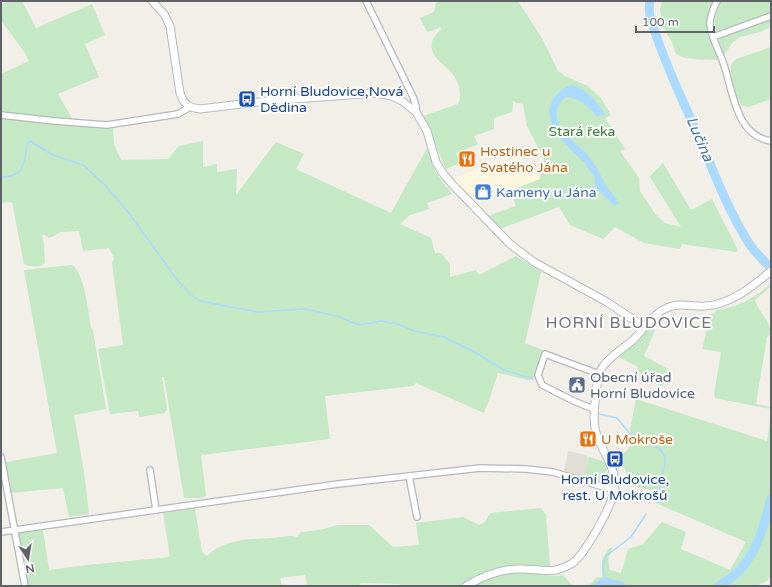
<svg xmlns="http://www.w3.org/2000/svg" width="772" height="587" viewBox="0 0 772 587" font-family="'Varela Round',sans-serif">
<rect width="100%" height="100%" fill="#f1efe8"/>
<path fill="#fef7e0" d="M514,153L540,179L476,203L456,185L451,180Z"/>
<path fill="#e1ded6" d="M568,451L587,455V457L592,459L604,461L609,482L606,484L564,473Z"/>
<g fill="#c5e8c5">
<path d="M9,1H22L36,28L92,4L105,35L85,44L99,77L58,94L73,120L1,111V74L29,61L25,53L1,20V5Z"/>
<path d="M440,1H518L543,40L558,71L565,76L588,86L601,98L611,115L605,118L625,149L620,151L639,178L640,191L656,215L665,223L681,227L650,177L651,175L663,163L691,210L712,199L738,250H737V252L682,244L680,249L644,243L615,227L603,239L570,225L559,207L500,229L488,216L516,206L510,191L540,179L544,159L527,126L523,104L513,102L512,112L494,118V129L474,136L478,144L456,153L460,163L446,169L423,116L458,104C463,94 458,80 451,72C443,64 429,56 432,42C433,37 438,33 441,29L440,27L429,32H427L420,18L434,12L436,3Z"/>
<path d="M662,1H713C710,11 706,22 708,33C710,42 720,51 717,60C705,59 687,61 676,54L672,42L667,34L662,23L660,9Z"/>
<path d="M721,1H771V14L734,26L716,31C713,20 717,10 721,1Z"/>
<path d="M771,19V27L760,32L740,37L733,42L724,55L719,41L720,37Z"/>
<path d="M771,47V99L749,107L743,106C736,101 730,74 731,65L736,59Z"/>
<path d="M1,117L113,126L114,144L121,160L168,159L179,146L203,141V167L217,164V172L237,169L236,195L276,142L304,154L296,169L391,213L427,148L436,173L452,194L427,203L429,209L410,215L400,224L431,238L435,253H441L450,264V277L476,270L479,275L516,256L541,272L525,343L545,351L534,379L528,380L498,373L489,400L484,413L416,383L413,386L325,396L330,439L201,455L206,496L200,498H184L164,377H162L167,409L165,413L139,417L138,411L110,414L98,349L123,345L112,263L114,258L109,248L83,251L79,231L60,232L56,235L49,238L45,235H43L42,237L44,243L45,263C40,268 29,267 24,264L12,202L1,203Z"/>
<path d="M72,265C85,274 88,312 91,327L93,331L106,409L74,415L84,472L89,514L69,517L63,488L10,493L6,462L57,453L24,270Z"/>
<path d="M771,283V286L755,300C758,312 771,321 771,334L767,337L756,404L771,407V409L715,398L714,395L721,352L702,349L711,314L715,313L716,310C740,307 754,298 771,283Z"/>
<path d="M651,328L655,330L644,356L667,368L668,374L663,386L641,380L638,367L617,356L635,343L646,331H648Z"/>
<path d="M636,399L767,441L771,414V574L767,581L756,586H589L596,578L602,577V560L608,549L613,547L608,560L610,570L621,573L628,549L643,544L662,522L686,532L681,549L730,570L746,542L658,504L660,493L626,483V472L621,457L633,443L630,429Z"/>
<path d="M589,457L605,462L609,482L606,484L584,478Z"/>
<path d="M541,508L546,515L550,566C523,565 494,565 471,579C490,576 510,572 529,573C542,573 550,578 563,575L573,586H401L399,584L361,583L357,586H307L305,575L280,578L282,586H28L18,536L19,533L43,530L49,570L87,565L170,557L163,513L195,509L202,552L207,556C224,539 250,539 272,538C280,538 289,534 297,537L301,532L320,530L338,525H369L393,547L419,545L416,523L463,517L479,525L485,522L490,513Z"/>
</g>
<path fill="#aadaff" d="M572,85C586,89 598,102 605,115L597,116C588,107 580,97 566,97C560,102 555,109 557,118C561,134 581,146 590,158C598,168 601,178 608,188C611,193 616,197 619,203L614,206C608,196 591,191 595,177C593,173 591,173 589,170C587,168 587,164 584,162C568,147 537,121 555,97C560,91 564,87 572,85Z"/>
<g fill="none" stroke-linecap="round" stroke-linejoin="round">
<g stroke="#aadaff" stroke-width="1.5">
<path d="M1,177C25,177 24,164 27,144L30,141L53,155L83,165L106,186L129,213L178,281L191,295L200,301L257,312L305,309L337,316L359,325L381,321L398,324L414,331L444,337L473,351L504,370L534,379"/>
<path d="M599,414L617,418L631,435L660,449L665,457V462L657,503"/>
<path d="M605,582L603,566L606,556L631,537L646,514"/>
</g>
<g stroke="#aadaff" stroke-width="9">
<path d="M650,1C649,6 649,11 650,16C662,58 682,98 699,138C714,172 727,208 747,240C753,251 762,259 771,268"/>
<path d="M598,586L605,582L621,586"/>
<path d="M719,586C725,582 731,578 737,573C757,554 764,525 771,499"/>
</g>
<g stroke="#b5b8bc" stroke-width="8">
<g id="street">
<path d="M366,1L413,97L416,106V112"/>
<path d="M717,1C713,9 710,16 710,24C711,38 720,52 724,65C733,92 736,136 771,141"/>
<path d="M713,37L771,16"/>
<path d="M1,115L55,121L107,125L178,114L190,107"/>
<path d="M595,409C576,404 559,393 542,385L538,375L545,354L599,374"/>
<path d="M1,457L25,586"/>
<path d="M150,470L156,510"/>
<path d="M409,476L417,517"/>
<path d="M1,532L338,484L480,468L526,469L553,472L614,490"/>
</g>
</g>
<g stroke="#b6babf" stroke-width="9">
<g id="secondary">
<path d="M152,1L164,14L170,26L180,93C183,104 190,108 200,109L267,101L376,93L392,96L402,101L416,112L427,131L436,162L442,172L452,184L510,244L534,262L607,302L637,322L641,330"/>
<path d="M466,586C483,576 503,568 523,569C534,569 546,572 556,570C563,568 570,566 575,561C586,551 608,512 612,498C621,472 605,458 597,436C592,422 595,405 596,391C598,381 598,372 604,365C612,355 622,349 632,341C646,328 652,312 672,306C683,303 694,307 705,306C730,305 753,286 771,271"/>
</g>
</g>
<use href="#street" stroke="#fff" stroke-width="5.5"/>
<use href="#secondary" stroke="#fff" stroke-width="7"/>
</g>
<defs>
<g id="bus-square" transform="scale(0.9)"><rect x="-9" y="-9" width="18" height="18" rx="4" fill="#1a4fb4" stroke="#fff"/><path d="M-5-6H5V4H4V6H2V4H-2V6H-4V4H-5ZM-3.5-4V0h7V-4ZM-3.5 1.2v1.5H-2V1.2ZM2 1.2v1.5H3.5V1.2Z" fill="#fff"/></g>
<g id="restaurant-square" transform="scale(0.9)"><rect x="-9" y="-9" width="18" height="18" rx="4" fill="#e8710a" stroke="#fff"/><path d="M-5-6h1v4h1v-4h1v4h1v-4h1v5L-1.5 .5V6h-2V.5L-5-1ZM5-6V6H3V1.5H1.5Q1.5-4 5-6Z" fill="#fff"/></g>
<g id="shop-square" transform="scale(0.9)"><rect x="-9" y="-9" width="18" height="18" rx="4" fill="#3f7fe0" stroke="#fff"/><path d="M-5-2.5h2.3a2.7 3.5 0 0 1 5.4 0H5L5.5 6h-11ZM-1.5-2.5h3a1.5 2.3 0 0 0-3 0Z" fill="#fff"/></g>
<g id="civic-square" transform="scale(0.9)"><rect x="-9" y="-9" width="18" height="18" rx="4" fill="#5c6f8a" stroke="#fff"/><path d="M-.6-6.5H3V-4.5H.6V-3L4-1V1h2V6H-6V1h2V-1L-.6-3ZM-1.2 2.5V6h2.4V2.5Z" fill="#fff"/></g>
</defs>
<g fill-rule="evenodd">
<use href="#bus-square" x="247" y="99"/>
<use href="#restaurant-square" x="467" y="159"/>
<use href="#shop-square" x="483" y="192"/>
<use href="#civic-square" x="577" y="385"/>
<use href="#restaurant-square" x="588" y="439"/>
<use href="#bus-square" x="615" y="459"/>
</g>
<g text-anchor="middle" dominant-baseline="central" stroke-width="4" stroke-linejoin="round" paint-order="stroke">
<g font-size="14" fill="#164399" stroke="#fff" text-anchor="start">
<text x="260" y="91">Horní Bludovice,Nová<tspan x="260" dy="16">Dědina</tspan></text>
<text x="615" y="479" text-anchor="middle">Horní Bludovice,<tspan x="615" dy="16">rest. U Mokrošů</tspan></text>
</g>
<g font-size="14" fill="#348238" stroke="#fff">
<text x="582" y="131">Stará řeka</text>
</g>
<g font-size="14" fill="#c56008" stroke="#fff" text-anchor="start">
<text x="480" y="151">Hostinec u<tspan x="480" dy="16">Svatého Jána</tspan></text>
<text x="601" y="439">U Mokroše</text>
</g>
<g font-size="14" fill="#366cbe" stroke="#fff" text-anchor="start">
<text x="496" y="192">Kameny u Jána</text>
</g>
<g font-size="14" fill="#4e5e75" stroke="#fff" text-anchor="start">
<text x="590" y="377">Obecní úřad<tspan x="590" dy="16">Horní Bludovice</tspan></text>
</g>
<g font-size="15" font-style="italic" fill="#4174aa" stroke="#fff">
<text transform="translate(700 139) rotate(67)">Lučina</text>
</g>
<g font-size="16" letter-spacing="1" fill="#70757a" stroke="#fff">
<text x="629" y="323">HORNÍ BLUDOVICE</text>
</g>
</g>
<rect width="772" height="587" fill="none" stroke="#5f6368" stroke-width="4"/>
<g transform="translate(28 559) rotate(168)" stroke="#ffffff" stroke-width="3" paint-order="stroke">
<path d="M0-3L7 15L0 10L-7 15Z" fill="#5f6368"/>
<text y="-6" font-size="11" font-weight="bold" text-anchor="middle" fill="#5f6368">N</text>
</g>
<path d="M636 26v6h78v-6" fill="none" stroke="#5f6368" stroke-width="2"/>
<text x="642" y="26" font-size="12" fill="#5f6368" stroke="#ffffff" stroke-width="3" paint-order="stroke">100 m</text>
</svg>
